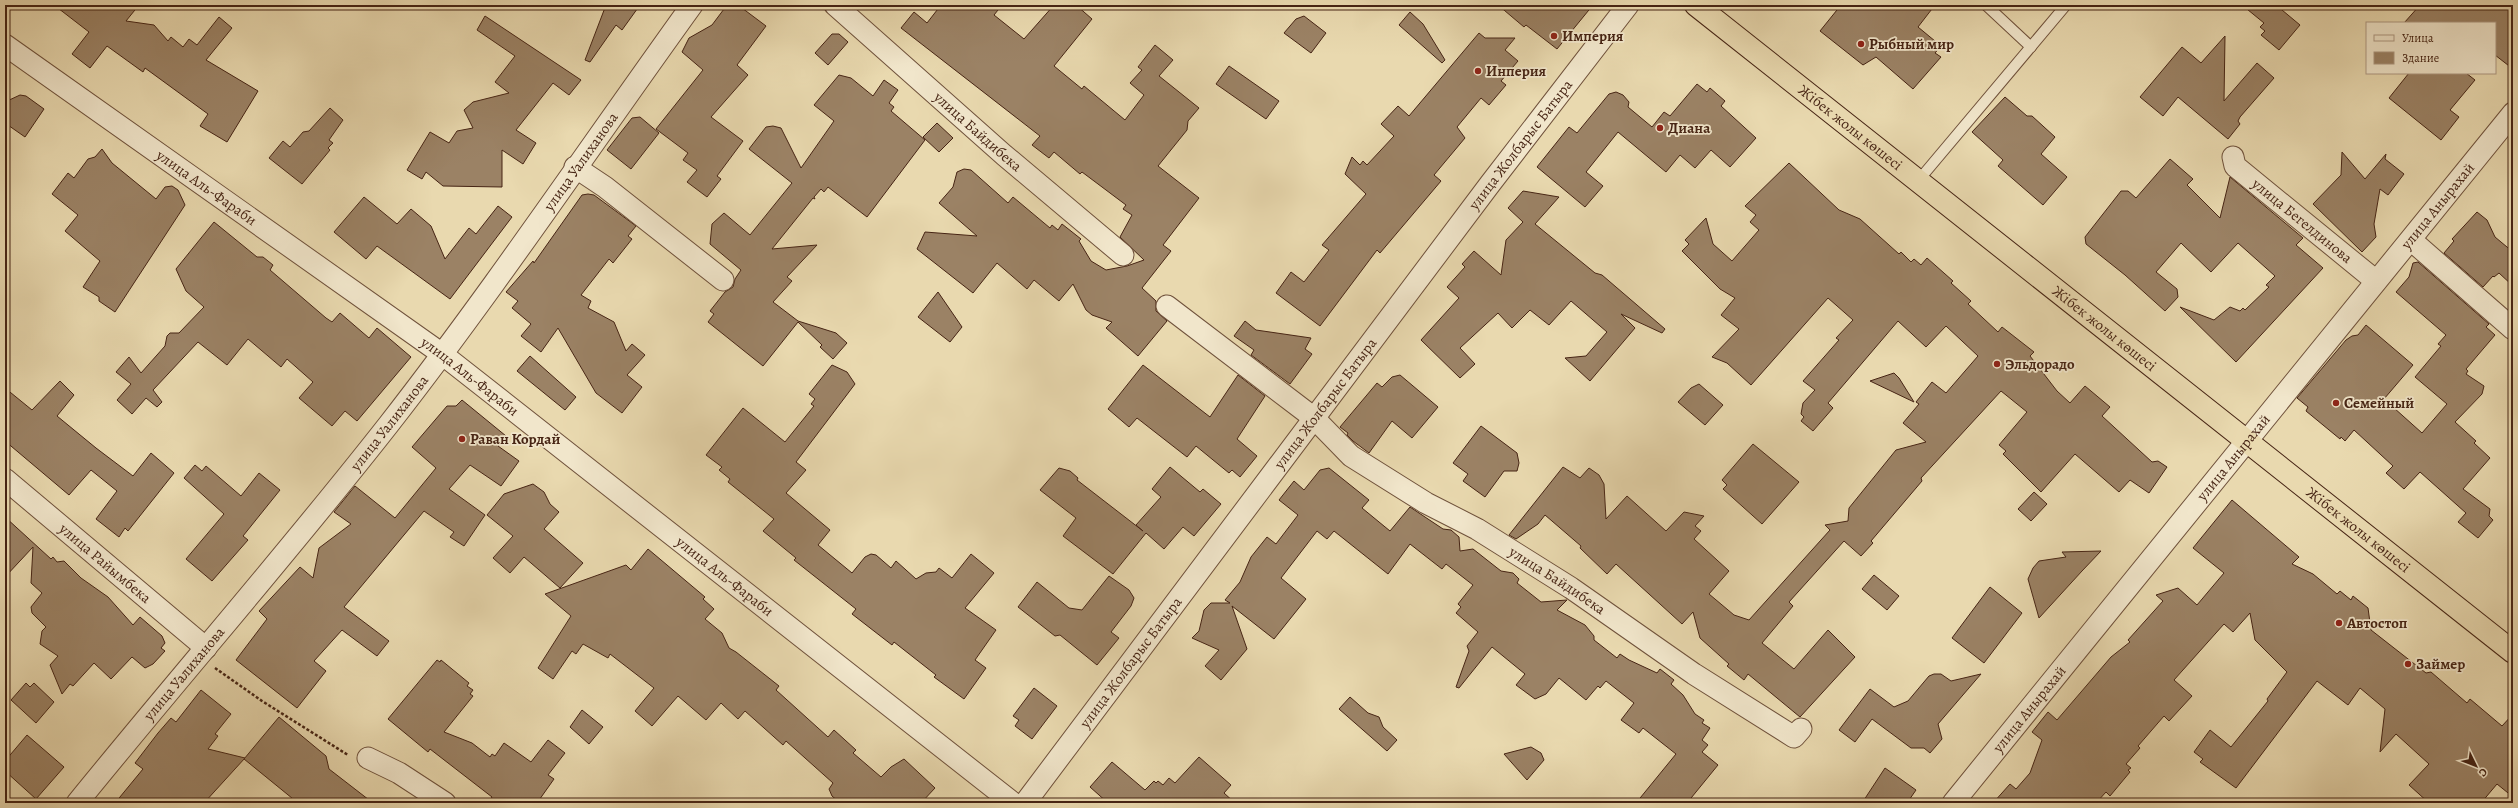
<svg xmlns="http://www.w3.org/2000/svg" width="2518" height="808" viewBox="0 0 2518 808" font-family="Alegreya,serif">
<rect width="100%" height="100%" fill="#e9d9af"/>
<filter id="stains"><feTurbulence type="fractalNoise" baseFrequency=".005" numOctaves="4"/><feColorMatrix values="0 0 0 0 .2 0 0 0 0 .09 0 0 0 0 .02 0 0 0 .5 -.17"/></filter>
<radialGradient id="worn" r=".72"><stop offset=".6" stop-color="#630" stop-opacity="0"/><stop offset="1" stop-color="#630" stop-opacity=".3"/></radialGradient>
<g fill="#9b8265" stroke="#462414">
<path d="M54,5H139L126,21L154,25L168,41L171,37L183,47L189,39L197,45L219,17L232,28L206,60L258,91L227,142L200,126L208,114L145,68L143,72L107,46L90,68L72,54L89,32Z"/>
<path d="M606,5H640L622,30L616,25L590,62L585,60Z"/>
<path d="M727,5H738L766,26L737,65L748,75L711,117L743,141L717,176L721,179L707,197L687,182L697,170L683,160L688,153L656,129L703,70L682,52L689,38L712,25Z"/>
<path d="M941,5H1002L994,15L1024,39L1054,5H1076L1092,19L1054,66L1082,89L1084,86L1125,120L1144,95L1130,83L1142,70L1138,67L1155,45L1173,60L1159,76L1199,108L1188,121L1187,130L1158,166L1199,198L1163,245L1171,251L1142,288L1156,301V311L1167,321L1138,356L1106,328L1112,322L1092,315L1086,310L1073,284L1059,301L1034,280L1027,289L997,263L973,293L917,249L925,232L977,236L939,203L953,187L957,172L964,169L971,170L1008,203L1013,197L1050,228L1052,225L1058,230L1062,224L1081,239L1079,241L1091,261L1106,270L1127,266L1144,260L1120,237L1132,215L1123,209L1126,205L1082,172L1080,174L1054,152L1049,158L1032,145L1040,136L901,28L914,12L927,23Z"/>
<path d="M1498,5H1593L1557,49L1526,25L1524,27Z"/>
<path d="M1841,5H1935L1918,27L1941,46L1935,53L1941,57L1913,89L1876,57L1863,65L1820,31Z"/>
<path d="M2242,5H2276L2300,25L2279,50L2261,35L2265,31L2260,27L2264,23Z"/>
<path d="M2420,5H2513V69L2495,55V23H2404Z"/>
<path d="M1410,12L1423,24L1445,60L1442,63L1399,25Z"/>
<path d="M485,16L581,80L569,95L553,83L516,130L536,143L523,164L502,150V187L443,186L426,172L422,179L407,170L430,132L449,143L457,131L473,128L464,110L473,102L509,93L495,82L515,56L477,30Z"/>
<path d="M1304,16L1326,33L1311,53L1284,33L1296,19Z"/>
<path d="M1479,33L1485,38H1515L1505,50L1518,61L1501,81L1506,85L1489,105L1481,98L1457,127L1465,138L1434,175L1441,181L1380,253L1377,250L1320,326L1276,293L1291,272L1304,282L1329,250L1322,245L1366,194L1345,174L1352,157L1360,165L1363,161L1367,165L1394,136L1381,124L1398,106L1409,116Z"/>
<path d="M832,34H839L848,42L828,65L815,53Z"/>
<path d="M2225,36L2224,101L2257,63L2274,78L2240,117L2238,121L2240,124L2228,139L2178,97L2163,116L2140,97L2182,47L2201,63Z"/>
<path d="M1229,66L1279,101L1266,119L1216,84Z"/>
<path d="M2409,73H2466L2475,80L2450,110L2459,117L2441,140L2389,98Z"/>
<path d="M839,75L851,78L873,96L884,80L898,90L889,103L894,107L891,111L925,140L867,217L828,187L824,192L821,189L814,197L815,199L813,198L772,249L817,245L787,277L792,281L773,302L798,321L836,333L847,343L833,359L820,347L822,345L798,322L763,366L708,322L714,314L710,311L725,292L733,287L735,279L741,270L710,244L712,224L724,213L750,235L792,183L749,149L766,127L773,126L781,128L801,168L834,121L814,105Z"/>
<path d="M1697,84L1707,92L1710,88L1725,101L1721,106L1756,138L1730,167L1711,150L1695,168L1680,155L1666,172L1618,132L1586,172L1603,186L1585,207L1537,167L1569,127L1577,133L1609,94L1616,92L1623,95L1629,102L1628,107L1652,127L1664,112L1670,116Z"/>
<path d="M20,95L26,96L44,109L25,137L5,123V102Z"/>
<path d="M2005,97L2027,116H2032L2055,137L2041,154L2067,177L2043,205L1998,166L2003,160L1972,132Z"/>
<path d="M330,108L343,120L329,140L333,143L328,148L330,150L302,184L269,158L283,141L290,147L303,132L309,131Z"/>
<path d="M640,117L659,133L631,169L607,150L632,118Z"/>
<path d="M937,123L953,138L939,152L923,137Z"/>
<path d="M102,149L112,163L156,199L165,187L172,186L178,190L185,205L115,312L99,301V297L83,287L100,261L65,231L78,215L52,194L68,173L74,178L88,159L95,157Z"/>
<path d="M2342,152L2365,179L2386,154L2385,159L2404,174L2388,195L2380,189L2374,224L2376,237L2362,252L2313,204L2341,175Z"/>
<path d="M2170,159L2193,179L2187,185L2220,218L2230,177L2303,238L2296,245L2323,268L2236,362L2180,307L2214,320L2230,307L2240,311L2243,308L2245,310L2269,287L2266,285L2275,276L2238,243L2211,272L2181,243L2156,272L2177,289L2178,297L2165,311L2125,275L2086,244L2085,237L2121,191H2128L2136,198Z"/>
<path d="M1789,163L1839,210L1860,219L1899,254L1901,252L1911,262L1914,259L1921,265L1927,258L1953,281L1951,283L1971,301L1968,304L1998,332L2002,327L2034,352L2030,356L2057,391L2070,403L2085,386L2110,407L2102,416L2152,462L2158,461L2167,467L2149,493L2130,480L2119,492L2075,454L2041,492L2003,454L2006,451L1999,445L2027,412L2001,391L1921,478L1922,481L1871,541L1873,543L1861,556L1844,541L1789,602L1793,606L1762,643L1794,669L1828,630L1855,657L1800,717L1748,674L1744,680L1727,666L1729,664L1700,638L1693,612L1682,624L1616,564L1607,574L1580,548L1581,546L1545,515L1538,524L1516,539L1509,535L1563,467L1580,478L1589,468L1599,475L1604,484L1606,519L1627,496L1666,531L1684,512L1704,516L1695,526L1701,531L1694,539L1729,571L1709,594L1734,615L1749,620L1830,530L1825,525L1848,521L1849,508L1896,450L1926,442L1903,423L1919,404L1916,402L1932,382L1946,393L1978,356L1946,326L1926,347L1898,321L1828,403L1833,408L1813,431L1801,421L1804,417L1801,414L1803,403L1815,390L1803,381L1839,340L1836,338L1853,320L1828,298L1751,385L1727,363L1712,357L1739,329L1721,315L1735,298L1720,289L1682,251L1689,244L1685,240L1706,218L1713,244L1732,261L1759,230L1750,222L1756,215L1745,206Z"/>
<path d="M1523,191L1559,197L1535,224L1595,273L1602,275L1665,329L1662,333L1621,314L1635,328L1590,381L1565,358L1586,356L1607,332L1571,301L1549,325L1530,310L1512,328L1498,313L1460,348L1475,364L1460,378L1421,340L1459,298L1447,287L1465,267L1462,264L1474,251L1501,275L1506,240L1523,222L1508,208Z"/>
<path d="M588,194L594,195L636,226L628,236L632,239L613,263L609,259L581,295L591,301L588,308L614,322L626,351L632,344L645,355L627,375L642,387L622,413L596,393L558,328L541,352L521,336L531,324L512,308L518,301L506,292L533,261L534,263L582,195Z"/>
<path d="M364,197L397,224L411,209L431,226L445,259L469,228L476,234L498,206L512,217L450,299L377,246L366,259L334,232Z"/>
<path d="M2477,212L2487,220L2495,237L2513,252V286L2499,273L2494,277L2493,276L2483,287L2444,253L2454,241L2452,239Z"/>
<path d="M214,222L257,257H263L273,265L270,270L326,318L332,322L340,313L369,338L377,328L411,357L357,421L345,411L332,426L299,398L313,382L287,359L281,367L248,339L227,365L198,342L153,390L162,402L157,407L146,398L132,414L117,400L131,384L116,372L129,357L141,373L165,346L167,336L170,333H179L204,307L186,291L176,269Z"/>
<path d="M2418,262L2489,324L2486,327L2495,335L2466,369L2468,371L2466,374L2484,386L2482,394L2455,422L2476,441L2474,443L2490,458L2463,489L2490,509L2489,516L2493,520L2478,538L2458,522L2466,513L2420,472L2404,489L2386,473L2393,466L2354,430L2345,441L2341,437L2340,439L2306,411L2308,407L2297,398L2346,340L2352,336L2358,335L2366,325L2413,365L2384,399L2422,433L2447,404L2415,377L2441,346L2438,344L2446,335L2396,292L2409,277L2413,263Z"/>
<path d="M938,292L962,327L950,342L918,317Z"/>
<path d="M1245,321L1256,330L1311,338L1305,349L1312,354L1290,384L1251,355L1254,350L1234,336Z"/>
<path d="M530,356L576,397L565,410L517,371Z"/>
<path d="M832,365L847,372L855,384L796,462L806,470L786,493L830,530L818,545L852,573L865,557L871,554L876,555L891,568L896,561L916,579L926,573L936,572L939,568L952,578L971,554L994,573L965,608L996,630L975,660L986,668L964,699L934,677L936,675L894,642L892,645L852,614L856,609L794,560L796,558L763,531L774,519L728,482L730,479L719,470L722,467L706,455L743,408L785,442L814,406L811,404L815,399L809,394Z"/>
<path d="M1143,365L1210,417L1238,375L1265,396L1237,439L1257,456L1240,477L1232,470L1229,473L1196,446L1187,457L1137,418L1129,427L1108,409Z"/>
<path d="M1894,373L1899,378L1914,402L1870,381Z"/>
<path d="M1400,375L1438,407L1412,438L1392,421L1369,453L1353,441L1347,435L1348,433L1340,427L1377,383L1382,387L1392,377Z"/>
<path d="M60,381L74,395L57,416L96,448L133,476L151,453L174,473L128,531L125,528L119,537L96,519L117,491L91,470L69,495L5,441V388L32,410Z"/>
<path d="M1699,384L1723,405L1705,425L1678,402L1691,388Z"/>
<path d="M462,400L506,436L498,446L519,461L501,486L470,465L449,489L485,515L464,546L450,537L454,532L424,511L344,607L389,641L377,656L342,630L314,661L326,671L297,708L236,660L267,619L259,611L300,567L313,578L319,548L351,524L334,512L355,486L395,518L436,468L412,447L447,406H456Z"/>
<path d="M1481,426L1517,453L1519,463L1517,471H1504L1485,497L1463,481L1468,474L1453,463Z"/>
<path d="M1753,444L1799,482L1762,524L1723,489L1727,485L1722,480Z"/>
<path d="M195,465L202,471L206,466L241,496L259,473L280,490L243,536L248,540L212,581L186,559L224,514L184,478Z"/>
<path d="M1170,467L1200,492L1203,489L1221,504L1194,536L1183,527L1164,549L1146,533L1113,574L1063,536L1076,518L1040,490L1059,468L1070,471L1078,478L1077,480L1143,531L1136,525L1161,497L1152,489Z"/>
<path d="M1329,468L1369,500L1362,508L1390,531L1410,507L1443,529L1451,530L1459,537L1460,551L1473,549L1501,571L1513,573L1519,579L1517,583L1541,602L1567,600L1557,610L1585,625L1594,636V640L1617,658L1620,654L1629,660L1657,673L1660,669L1674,680L1671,684L1683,695L1695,714L1704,720L1702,723L1710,728L1702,740L1708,745L1702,752L1718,765L1687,803H1636L1676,754L1643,728L1639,733L1621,720L1634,703L1606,681L1600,688L1598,686L1586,700L1559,678L1546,694L1535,699L1516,685L1525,674L1492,647L1459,688L1456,687L1469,651L1467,646L1478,632L1456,613L1461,607L1458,604L1473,585L1446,564L1442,569L1410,544L1388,574L1334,531L1327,539L1317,531L1281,578L1306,599L1274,639L1232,606L1247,649L1221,680L1205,666L1219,650L1192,638L1199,631L1204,610L1211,603H1230L1225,600L1240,582L1251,557L1267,537L1276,544L1298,515L1279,500L1294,481L1304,490L1320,470Z"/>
<path d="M533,484L544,492L550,504L559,512L544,529L583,563L560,588L524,557L510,573L493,558L513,536L487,515L504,494Z"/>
<path d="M2034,492L2047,504L2031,521L2018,509Z"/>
<path d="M2232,500L2299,557L2292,564L2313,574L2337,594L2340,591L2351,600L2353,596L2368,608L2371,630L2426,673L2431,672L2467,703L2470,699L2502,726L2513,714V797L2497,784L2481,803H2429L2409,785L2429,764L2396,734L2380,752L2385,709L2360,688L2348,705L2317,681L2236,788L2200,762L2203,759L2194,752L2210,730L2231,747L2268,701L2267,699L2287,672L2255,640L2250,613L2233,632L2224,624L2174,680L2192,696L2169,721L2164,716L2138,746L2140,748L2126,764L2131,768L2128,770L2130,772L2110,796L2106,792L2096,803H1993L2010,784L2016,789L2030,773L2042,740L2032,732L2048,712L2057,720L2111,657L2130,642L2128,640L2163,601L2156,595L2178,588L2197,605L2224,573L2193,548Z"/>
<path d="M5,517L51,559L53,557L57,562L64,561L81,578L108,597L133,625L140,617L162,636L165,643L161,648L165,651L153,664L145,668L132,657L111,679L94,663L73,686L70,684L62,694L50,665L58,656L40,644L42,631L46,627L32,613L31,607L42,593L31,583L33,547L5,577Z"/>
<path d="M648,549L705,597L703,599L714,609L705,619L722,633L729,648L736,652L779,686L776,690L828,737L834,730L856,750L853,753L881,777L891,767L904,759L935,788L921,803H840L832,796L829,789L833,783L786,741L783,745L745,711L738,719L721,703L706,720L678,696L652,726L635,711L654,688L610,654L608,658L583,644L576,654L572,651L553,679L538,668L571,616L545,594L626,565L631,570Z"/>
<path d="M2101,551L2082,571L2039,618L2028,579L2033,568L2039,561L2066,557L2062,552Z"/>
<path d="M1874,575L1899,596L1887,610L1862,589Z"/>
<path d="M1109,576L1129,590L1134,598L1131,606L1111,632L1119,638L1097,665L1060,635L1055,636L1018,607L1037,582L1069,608L1082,610Z"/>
<path d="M1990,587L2022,613L1984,663L1952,638Z"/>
<path d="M437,660L440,662L441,660L469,683L467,686L473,690L470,694L473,696L444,732L472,743L490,757L492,754L495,756L504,743L531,762L548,740L565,753L548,775L554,779L537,803H488L492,797L430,749L428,752L388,719Z"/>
<path d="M1934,674H1941L1951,681L1981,674L1938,724L1942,739L1930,753L1924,748H1911L1872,719L1855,742L1839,730L1870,689L1894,707L1908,701L1929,676Z"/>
<path d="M26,683L30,687L34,683L54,702L36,723L11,700Z"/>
<path d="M1034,688L1057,706L1032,739L1015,726L1019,720L1013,716Z"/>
<path d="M201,690L231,714L215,734L218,736L208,749L245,758L204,803H115L143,769L135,763L158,733L171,718L176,722Z"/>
<path d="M1350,697L1368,713L1379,717L1383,727L1397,740L1387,751L1339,709Z"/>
<path d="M582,710L603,727L589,744L570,727Z"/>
<path d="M279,717L326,756L329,769L373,803H298L244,759Z"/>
<path d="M27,735L64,767L36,799L5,771V761Z"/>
<path d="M1531,747L1541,753L1544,760L1527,780L1504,754Z"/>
<path d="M1199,757L1231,785L1224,793L1235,803H1108L1090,787L1112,762L1145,790L1154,781L1156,783L1158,781L1163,785L1169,778L1175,783Z"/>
<path d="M1885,768L1916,790L1907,803H1862Z"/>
</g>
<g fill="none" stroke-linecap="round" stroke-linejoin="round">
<g stroke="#6f513b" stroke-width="12">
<g id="lane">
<path d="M1986,5L2031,47"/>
<path d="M1918,181L2066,5"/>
</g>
</g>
<g stroke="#6f513b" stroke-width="23">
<g id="street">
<path id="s1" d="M835,5L1004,155L1123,255"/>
<path id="s2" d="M5,45L442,354L1013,803"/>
<path id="s3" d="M2233,157L2235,166L2376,281"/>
<path d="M575,167L605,187L723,280"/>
<path d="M2411,240L2513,329"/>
<path id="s4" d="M1167,306L1314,418L1351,456L1426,503L1477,529L1571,588L1694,674L1794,737L1801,729"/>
<path id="s5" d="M5,479L206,648"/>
<path d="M368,758L399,773L445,803"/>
<path id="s6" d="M77,803C180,676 288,553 389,424C495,288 591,145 692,5"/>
<path id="s7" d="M1025,803L1490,184L1628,5"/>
<path id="s8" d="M1953,803L2513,113"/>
</g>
</g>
<g stroke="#462414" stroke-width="24">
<g id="highway">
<path id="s9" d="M1696,5L2513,652"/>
</g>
</g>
<path stroke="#462414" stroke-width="2.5" stroke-dasharray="3 2" stroke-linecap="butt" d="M215,668L262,701L348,755"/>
<use href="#lane" stroke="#f1e6cb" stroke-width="10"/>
<use href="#street" stroke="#f1e6cb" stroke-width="21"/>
<use href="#highway" stroke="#e9d9af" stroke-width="22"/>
</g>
<g fill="#8f2418" stroke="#f1e6cb" stroke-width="1.5">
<circle cx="1554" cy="36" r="4"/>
<circle cx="1861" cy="44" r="4"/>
<circle cx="1478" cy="71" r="4"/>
<circle cx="1660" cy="128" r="4"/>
<circle cx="1997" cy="364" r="4"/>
<circle cx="2336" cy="403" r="4"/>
<circle cx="462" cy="439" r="4"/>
<circle cx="2339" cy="623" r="4"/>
<circle cx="2408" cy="664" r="4"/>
</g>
<g text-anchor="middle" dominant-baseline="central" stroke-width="3.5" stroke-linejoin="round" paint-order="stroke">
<g font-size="15" font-weight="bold" fill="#462414" stroke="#f1e6cb" text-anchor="start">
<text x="1562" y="36">Империя</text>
<text x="1869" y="44">Рыбный мир</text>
<text x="1486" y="71">Инперия</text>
<text x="1668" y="128">Диана</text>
<text x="2005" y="364">Эльдорадо</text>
<text x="2344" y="403">Семейный</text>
<text x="470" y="439">Раван Кордай</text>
<text x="2347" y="623">Автостоп</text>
<text x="2416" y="664">Займер</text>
</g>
<g font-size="15" fill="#462414" stroke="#f1e6cb">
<text stroke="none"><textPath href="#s9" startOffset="197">Жібек жолы көшесі</textPath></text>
<text stroke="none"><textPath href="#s1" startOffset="191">улица Байдибека</textPath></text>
<text stroke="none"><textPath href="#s7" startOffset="824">улица Жолбарыс Батыра</textPath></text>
<text stroke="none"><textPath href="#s6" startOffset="816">улица Уалиханова</textPath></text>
<text stroke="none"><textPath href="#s2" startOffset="247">улица Аль-Фараби</textPath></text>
<text stroke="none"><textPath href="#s8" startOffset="769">улица Анырахай</textPath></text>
<text stroke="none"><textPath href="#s3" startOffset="96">улица Бегелдинова</textPath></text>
<text stroke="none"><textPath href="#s9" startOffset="521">Жібек жолы көшесі</textPath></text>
<text stroke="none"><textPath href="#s2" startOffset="571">улица Аль-Фараби</textPath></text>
<text stroke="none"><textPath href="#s7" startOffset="500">улица Жолбарыс Батыра</textPath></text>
<text stroke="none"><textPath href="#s6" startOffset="492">улица Уалиханова</textPath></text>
<text stroke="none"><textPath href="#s8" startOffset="445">улица Анырахай</textPath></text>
<text stroke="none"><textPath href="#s9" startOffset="845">Жібек жолы көшесі</textPath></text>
<text stroke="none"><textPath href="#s5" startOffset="131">улица Райымбека</textPath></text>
<text stroke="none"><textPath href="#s2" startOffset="895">улица Аль-Фараби</textPath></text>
<text stroke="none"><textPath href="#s4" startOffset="479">улица Байдибека</textPath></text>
<text stroke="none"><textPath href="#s7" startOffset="176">улица Жолбарыс Батыра</textPath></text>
<text stroke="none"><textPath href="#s6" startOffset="168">улица Уалиханова</textPath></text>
<text stroke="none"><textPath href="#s8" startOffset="121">улица Анырахай</textPath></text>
</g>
</g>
<rect width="2518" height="808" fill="none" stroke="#e9d9af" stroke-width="20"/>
<rect x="6" y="6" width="2506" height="796" fill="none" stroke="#462414" stroke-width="2"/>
<rect x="10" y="10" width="2498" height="788" fill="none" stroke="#462414"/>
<rect x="2366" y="22" width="130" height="52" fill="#f1e6cb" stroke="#ad9882"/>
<rect x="2374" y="35" width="20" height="6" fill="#f1e6cb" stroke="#ad9882"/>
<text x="2402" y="42" font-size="12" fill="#462414">Улица</text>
<rect x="2374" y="52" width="20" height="12" fill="#9b8265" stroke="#ad9882"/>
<text x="2402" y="62" font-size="12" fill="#462414">Здание</text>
<g transform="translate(2476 766) rotate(133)" stroke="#f1e6cb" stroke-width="3" paint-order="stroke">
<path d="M0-3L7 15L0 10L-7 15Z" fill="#462414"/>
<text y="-6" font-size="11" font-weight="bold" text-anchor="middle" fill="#462414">С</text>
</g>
<rect width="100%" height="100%" filter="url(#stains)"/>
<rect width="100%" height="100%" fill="url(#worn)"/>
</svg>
